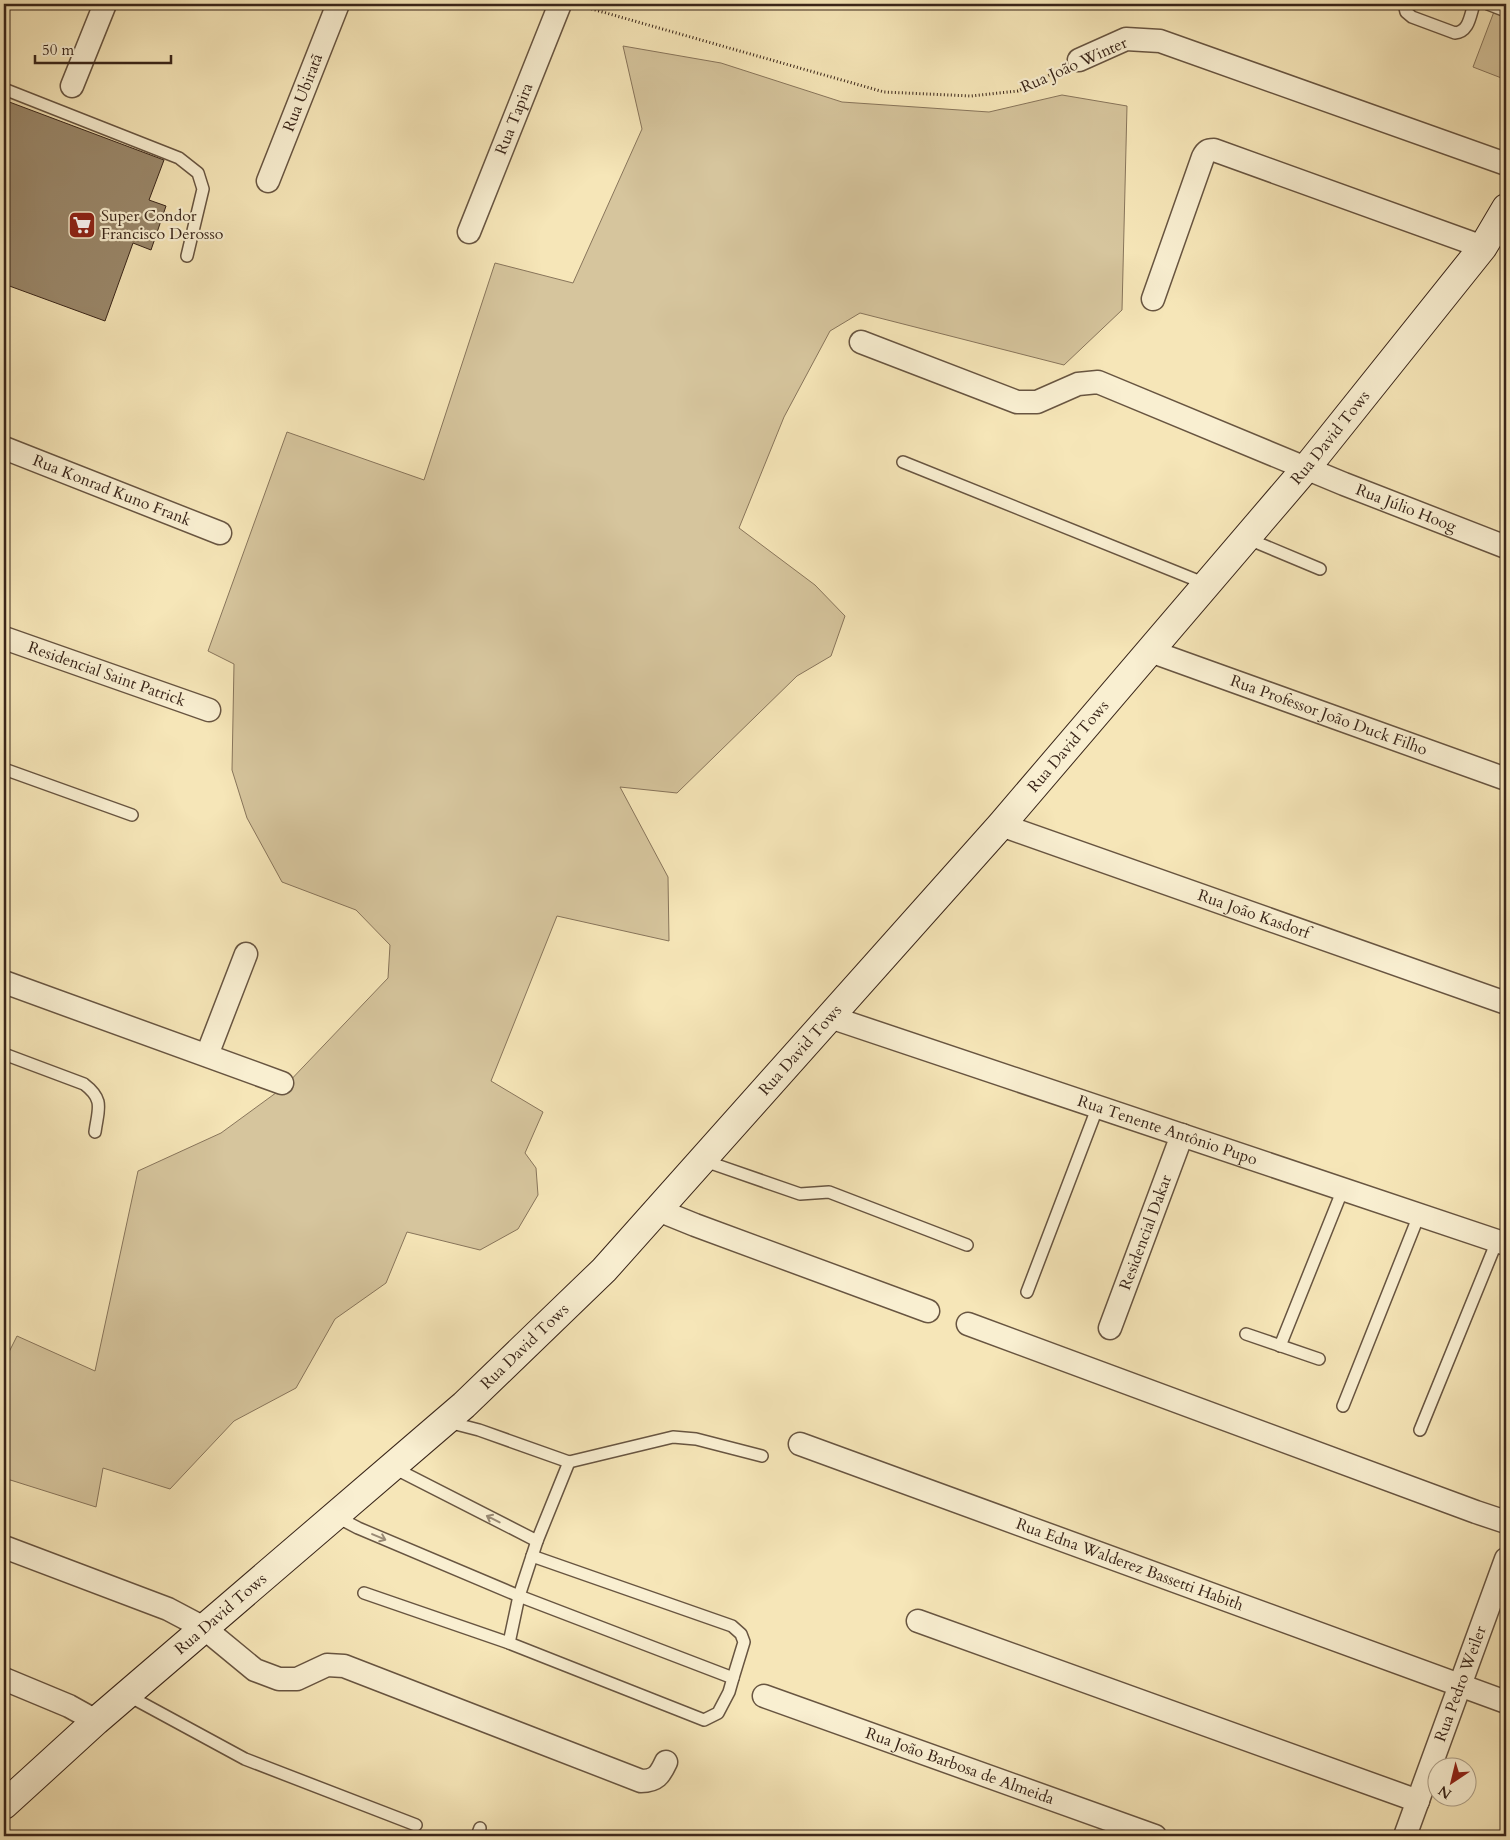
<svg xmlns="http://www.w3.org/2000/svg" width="1510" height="1840" viewBox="0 0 1510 1840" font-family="Cardo,serif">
<rect width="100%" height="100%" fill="#f6e6b8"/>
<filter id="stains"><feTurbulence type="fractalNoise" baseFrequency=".004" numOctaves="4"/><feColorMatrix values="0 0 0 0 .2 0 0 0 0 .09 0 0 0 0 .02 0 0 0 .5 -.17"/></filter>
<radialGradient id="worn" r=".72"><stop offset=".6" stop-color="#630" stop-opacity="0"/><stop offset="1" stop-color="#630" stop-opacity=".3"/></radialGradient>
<g fill="#d6c59d" stroke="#88755b">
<path d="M1495,9L1506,14V73L1504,79L1473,67Z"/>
<path d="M623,46L721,63L842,102L989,112L1062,95L1127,106L1122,310L1064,365L860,313L830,331L784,417L739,528L815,585L845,616L831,656L797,676L677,793L620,787L668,877L669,941L557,916L491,1081L543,1112L525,1153L536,1168L538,1195L518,1229L480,1250L407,1232L386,1283L335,1319L296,1388L234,1421L170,1489L103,1468L96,1507L4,1478V1362L17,1336L95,1371L138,1171L221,1133L284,1087L388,978L390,945L356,910L282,882L247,818L232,770L234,664L208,651L287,432L424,480L495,263L573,283L642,129Z"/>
</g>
<path fill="#9b896c" stroke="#392519" d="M4,100L164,160L149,200L166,206L151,250L133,243L105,321L4,284Z"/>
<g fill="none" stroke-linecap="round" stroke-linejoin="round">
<g stroke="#685541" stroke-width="14">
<g id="lane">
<path d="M1404,4L1406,12L1412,17L1455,33C1469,32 1470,16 1474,4"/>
<path d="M1488,4L1506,11"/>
<path d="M4,89L179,158L198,173L203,189L187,256"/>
<path d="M903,462L1206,584"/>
<path d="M1246,538L1320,569"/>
<path d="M4,769L132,815"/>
<path d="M4,1054L84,1084C105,1100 98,1109 95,1132"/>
<path d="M702,1160L800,1194L829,1192L967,1245"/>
<path d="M1027,1292L1098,1106"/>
<path d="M1246,1334L1319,1359"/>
<path d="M1280,1346L1343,1189"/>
<path d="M1343,1406L1419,1215"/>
<path d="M448,1422L479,1430L569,1462L673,1437L696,1439L762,1456"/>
<path d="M1420,1430L1497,1241"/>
<path d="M392,1467L537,1541"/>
<path d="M335,1516L358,1528L519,1596L733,1678L729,1692L718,1713L704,1720L509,1643L364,1593"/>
<path d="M532,1556L732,1626L741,1634L744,1642L733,1678"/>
<path d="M509,1643L519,1596L537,1541L569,1462"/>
<path d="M127,1695L245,1759L416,1825"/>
<path d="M477,1836L480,1828"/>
</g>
</g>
<g stroke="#685541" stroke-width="25">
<g id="street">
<path d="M1079,60L1126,39L1160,41L1506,164"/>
<path d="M72,86L105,4"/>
<path id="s1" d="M268,181L338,4"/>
<path id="s2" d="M469,232L560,4"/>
<path d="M1153,299L1203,157C1206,151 1208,150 1214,150L1483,247"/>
<path id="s3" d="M861,342L1017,402H1037L1078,384L1098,382L1344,484L1506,547"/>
<path id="s4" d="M4,448L220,533"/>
<path id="s5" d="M4,638L209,710"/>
<path id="s6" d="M1150,651L1506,779"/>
<path id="s7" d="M1001,825L1506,1003"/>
<path d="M4,982L282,1083"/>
<path id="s8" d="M830,1017L1506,1244"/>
<path d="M207,1055L246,954"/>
<path d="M658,1210L695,1225L928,1311"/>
<path d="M968,1324L1476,1512L1506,1522"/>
<path id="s9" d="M1110,1328L1182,1135"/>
<path id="s10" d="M800,1444L1506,1702"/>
<path d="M4,1547L168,1609L204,1628L255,1670L279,1679H297L327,1665L344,1666L641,1781C656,1781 660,1775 666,1762"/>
<path d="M918,1621L1418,1801"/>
<path d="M4,1679L69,1706L96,1721"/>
<path id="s11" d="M764,1696L1155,1836"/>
<path id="s12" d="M1405,1836L1506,1559"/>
</g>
</g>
<g stroke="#392519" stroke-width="30">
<g id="secondary">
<path id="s13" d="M4,1805L96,1721L464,1405L604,1270L1001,825L1307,467L1483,247L1506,208"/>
</g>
</g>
<path stroke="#392519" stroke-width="3" stroke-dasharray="1 2.5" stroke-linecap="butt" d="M578,5L884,92L971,96L1018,91L1063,68"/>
<use href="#lane" stroke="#f9efd1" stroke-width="11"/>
<use href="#street" stroke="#f9efd1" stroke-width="22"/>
<use href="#secondary" stroke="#f9efd1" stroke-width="28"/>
</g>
<defs><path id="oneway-shaft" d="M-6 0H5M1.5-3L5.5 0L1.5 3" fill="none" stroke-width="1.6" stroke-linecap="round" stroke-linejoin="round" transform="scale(1.25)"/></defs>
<g stroke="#998a75">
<use href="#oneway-shaft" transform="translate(493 1519) rotate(-153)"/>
<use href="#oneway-shaft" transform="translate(379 1537) rotate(23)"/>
</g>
<defs>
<g id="supermarket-square" transform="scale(1.4375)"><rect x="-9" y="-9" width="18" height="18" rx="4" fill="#8f2418" stroke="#f9efd1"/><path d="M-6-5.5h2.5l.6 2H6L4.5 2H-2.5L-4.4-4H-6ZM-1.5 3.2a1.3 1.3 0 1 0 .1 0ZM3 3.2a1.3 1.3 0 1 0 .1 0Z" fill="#fff"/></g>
</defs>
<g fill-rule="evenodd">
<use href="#supermarket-square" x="82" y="225"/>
</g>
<g text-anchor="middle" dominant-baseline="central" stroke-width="4.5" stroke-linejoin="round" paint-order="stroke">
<g font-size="16" fill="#392519" stroke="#f9efd1">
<text transform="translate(1074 65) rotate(-24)">Rua João Winter</text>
<text stroke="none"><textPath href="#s1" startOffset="95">Rua Ubiratã</textPath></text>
<text stroke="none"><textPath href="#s2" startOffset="122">Rua Tapira</textPath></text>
<text stroke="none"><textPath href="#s13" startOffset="1909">Rua David Tows</textPath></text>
<text stroke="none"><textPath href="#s4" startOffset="116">Rua Konrad Kuno Frank</textPath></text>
<text stroke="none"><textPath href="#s3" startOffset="585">Rua Júlio Hoog</textPath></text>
<text stroke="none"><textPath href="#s5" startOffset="109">Residencial Saint Patrick</textPath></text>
<text stroke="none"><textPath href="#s6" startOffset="190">Rua Professor João Duck Filho</textPath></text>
<text stroke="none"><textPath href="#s13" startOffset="1504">Rua David Tows</textPath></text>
<text stroke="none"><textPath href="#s7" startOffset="268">Rua João Kasdorf</textPath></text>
<text stroke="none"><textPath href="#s13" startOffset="1099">Rua David Tows</textPath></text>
<text stroke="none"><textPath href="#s8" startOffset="356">Rua Tenente Antônio Pupo</textPath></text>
<text stroke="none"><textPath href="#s9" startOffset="102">Residencial Dakar</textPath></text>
<text stroke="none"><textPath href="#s13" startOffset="694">Rua David Tows</textPath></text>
<text stroke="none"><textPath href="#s10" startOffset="351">Rua Edna Walderez Bassetti Habith</textPath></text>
<text stroke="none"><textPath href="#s13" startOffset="289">Rua David Tows</textPath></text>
<text stroke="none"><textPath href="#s12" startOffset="162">Rua Pedro Weiler</textPath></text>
<text stroke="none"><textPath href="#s11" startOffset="208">Rua João Barbosa de Almeida</textPath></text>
</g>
<g font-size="16" fill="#392519" stroke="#f9efd1" text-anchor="start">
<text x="101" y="216">Super Condor<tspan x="101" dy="18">Francisco Derosso</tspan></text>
</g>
</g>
<rect width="1510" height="1840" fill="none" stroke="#f6e6b8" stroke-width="20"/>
<rect x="5" y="5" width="1500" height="1830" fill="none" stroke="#392519" stroke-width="2.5"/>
<rect x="10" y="10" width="1490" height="1820" fill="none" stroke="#392519"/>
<g transform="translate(1452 1782) rotate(215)"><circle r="24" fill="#f9efd1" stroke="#ac9e87"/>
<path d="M0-4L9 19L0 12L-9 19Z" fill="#8f2418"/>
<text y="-8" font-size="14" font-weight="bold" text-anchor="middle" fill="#392519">N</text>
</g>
<path d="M35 55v8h136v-8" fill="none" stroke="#392519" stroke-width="2.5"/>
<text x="42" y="55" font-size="15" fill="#392519" stroke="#f9efd1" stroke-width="4" paint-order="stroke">50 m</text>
<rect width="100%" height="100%" filter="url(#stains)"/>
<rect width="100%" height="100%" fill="url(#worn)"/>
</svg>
